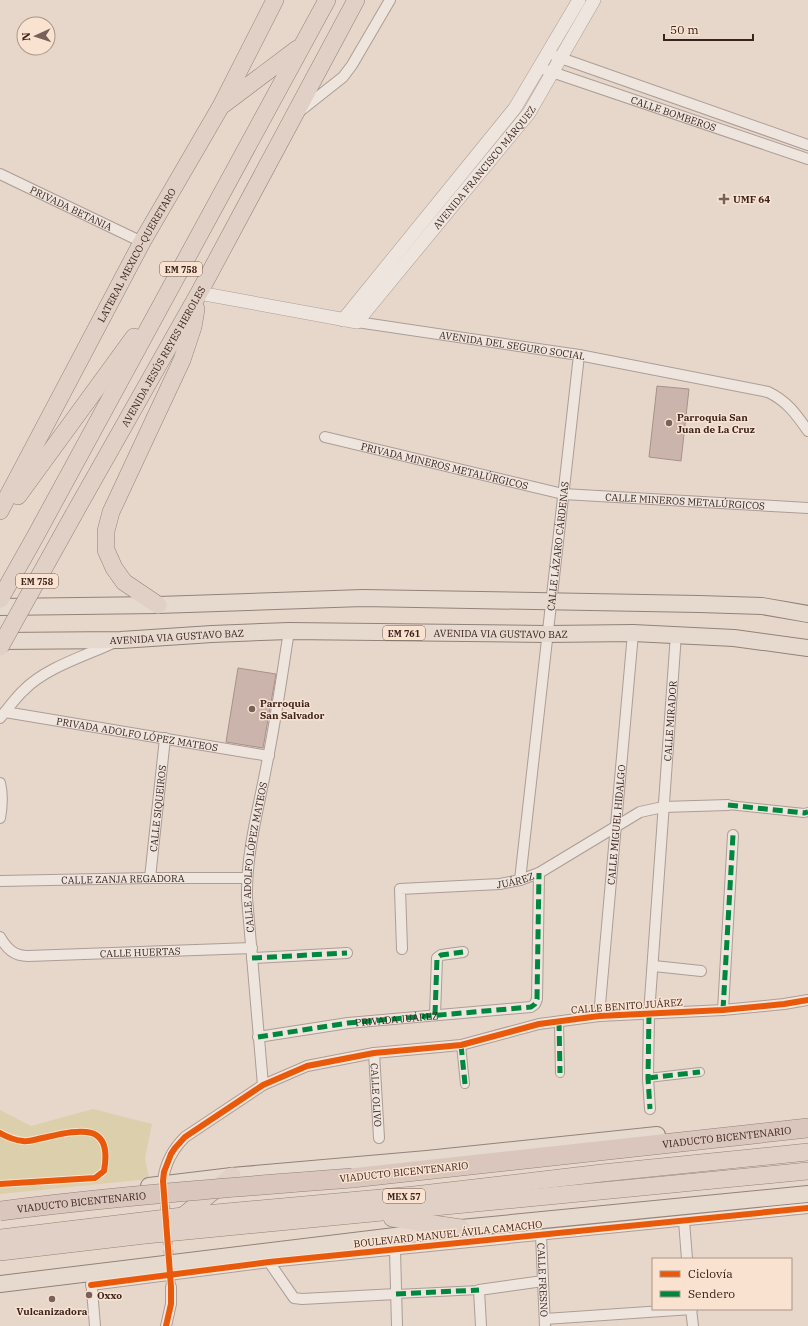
<svg xmlns="http://www.w3.org/2000/svg" width="808" height="1326" viewBox="0 0 808 1326" font-family="'IBM Plex Serif',serif">
<rect width="100%" height="100%" fill="#e7d7cb"/>
<path fill="#dbcfac" d="M93,1109L152,1124L145,1158L149,1179L0,1194V1110L31,1126Z"/>
<g fill="#cbb4ac" stroke="#a7928a">
<path d="M657,386L689,389L681,461L649,457Z"/>
<path d="M238,668L276,674L263,748L226,742Z"/>
</g>
<g fill="none" stroke-linecap="round" stroke-linejoin="round">
<path stroke="#c5b3a8" stroke-width="10" stroke-dasharray="10 5" stroke-linecap="butt" d="M164,1190L171,1287"/>
<g stroke="#ac9d95" stroke-width="10">
<g id="pedestrian">
<path d="M728,805L804,813L808,812"/>
<path d="M559,1021L560,1073"/>
<path d="M461,1045L465,1084"/>
<path d="M648,1078L700,1072"/>
<path d="M396,1294L479,1290"/>
</g>
</g>
<g stroke="#ac9d95" stroke-width="12">
<g id="minor">
<path d="M555,56L808,145"/>
<path id="s1" d="M540,68L808,159"/>
<path d="M300,111L343,77L352,65L390,0"/>
<path id="s2" d="M0,174L142,242"/>
<path id="s3" d="M357,322L579,355L768,392C787,401 796,414 808,431"/>
<path id="s4" d="M325,437L563,494L808,508"/>
<path id="s5" d="M5,712L269,756"/>
<path d="M0,718C8,709 15,698 24,690C45,668 85,656 113,643"/>
<path d="M0,783C3,795 2,807 0,818"/>
<path id="s6" d="M150,878L165,738"/>
<path id="s7" d="M520,880L579,355"/>
<path id="s8" d="M0,881L150,878H246"/>
<path id="s9" d="M0,937C7,949 14,956 28,956L252,948"/>
<path id="s10" d="M402,949L400,889L500,884L520,880L539,873L640,812L663,807L728,805"/>
<path d="M252,958L347,953"/>
<path d="M654,966L701,971"/>
<path d="M723,1010L733,835"/>
<path d="M435,1015L437,958L441,955L463,952"/>
<path id="s11" d="M599,1016L633,633"/>
<path d="M258,1037L348,1023L531,1007L535,1004L537,999L539,873"/>
<path id="s12" d="M374,1053L379,1138"/>
<path id="s13" d="M263,1085L247,898C246,852 259,807 267,763C276,719 282,675 289,631"/>
<path id="s14" d="M650,1109L648,1078L649,1014L676,634"/>
<path d="M163,1181C165,1163 172,1150 185,1137L263,1085L307,1066L374,1053L461,1045L539,1024L599,1016L723,1010L784,1004L808,1000"/>
<path d="M684,1221L687,1259"/>
<path id="s15" d="M541,1235L545,1326"/>
<path d="M395,1250L397,1326"/>
<path d="M269,1262L294,1298L302,1299L396,1294"/>
<path d="M91,1278L95,1326"/>
<path d="M91,1285L269,1262L808,1208"/>
<path d="M691,1309L693,1326"/>
<path d="M545,1319L692,1309"/>
<path d="M166,1326L171,1304V1287"/>
<path d="M481,1326L479,1290L543,1281"/>
</g>
</g>
<g stroke="#ac9d95" stroke-width="14">
<g id="tertiary">
<path id="s16" d="M199,293L357,322L529,113L594,0"/>
<path d="M343,320L515,108L579,0"/>
</g>
</g>
<g stroke="#91827b" stroke-width="18">
<g id="primary">
<path d="M0,607L158,605L363,598L699,604L762,606L808,614"/>
<path id="s17" d="M0,641L121,640L212,634L289,631L547,634L633,633L734,638L808,648"/>
<path d="M149,1186L232,1176L427,1159L657,1135"/>
<path d="M0,1284L461,1228L808,1194"/>
</g>
</g>
<g stroke="#91827b" stroke-width="18">
<g id="trunk">
<path d="M224,104L297,49"/>
<path d="M18,496L134,337"/>
<path id="s18" d="M0,511L142,242L221,106L275,0"/>
<path id="s19" d="M74,514L199,293L356,0"/>
<path d="M0,599L35,537L327,0"/>
<path d="M158,605L124,582L114,568L106,550V531L111,512L182,360L193,327L196,309"/>
<path d="M183,1216L232,1176"/>
<path d="M392,1218L461,1228"/>
<path d="M0,1238L183,1216L414,1195L602,1173L808,1152"/>
<path d="M0,1252L145,1235L808,1171"/>
</g>
</g>
<g stroke="#91827b" stroke-width="20">
<g id="motorway">
<path id="s20" d="M352,1178L808,1128"/>
</g>
</g>
<use href="#pedestrian" stroke="#eee5de" stroke-width="8"/>
<use href="#minor" stroke="#eee5de" stroke-width="10"/>
<use href="#tertiary" stroke="#eee5de" stroke-width="13"/>
<use href="#primary" stroke="#e6d9ce" stroke-width="16"/>
<use href="#trunk" stroke="#e0d0c5" stroke-width="17"/>
<use href="#motorway" stroke="#dac6bc" stroke-width="19"/>
<g stroke="#91827b" stroke-width="18" stroke-linecap="butt">
<path id="trunk-bridge" d="M0,647L74,514"/>
</g>
<g stroke="#91827b" stroke-width="20" stroke-linecap="butt">
<g id="motorway-bridge">
<path id="s21" d="M0,1211C117,1196 234,1187 352,1178"/>
</g>
</g>
<use href="#trunk-bridge" stroke="#e0d0c5" stroke-width="17"/>
<use href="#motorway-bridge" stroke="#dac6bc" stroke-width="19"/>
<g stroke="#00873e" stroke-width="5" stroke-dasharray="10 5" stroke-linecap="butt">
<path d="M728,805L804,813L808,812"/>
<path d="M252,958L347,953"/>
<path d="M723,1010L733,835"/>
<path d="M649,1014L648,1078L650,1109"/>
<path d="M435,1015L437,958L441,955L463,952"/>
<path d="M559,1021L560,1073"/>
<path id="s22" d="M258,1037L348,1023L531,1007L535,1004L537,999L539,873"/>
<path d="M461,1045L465,1084"/>
<path d="M648,1078L700,1072"/>
<path d="M396,1294L479,1290"/>
</g>
<g stroke="#f9e2d0" stroke-width="8">
<g id="cycleway">
<path d="M0,1133C7,1137 15,1140 23,1141C28,1142 34,1140 38,1139C72,1132 114,1117 104,1171L95,1178L0,1184"/>
<path d="M91,1285L269,1262L808,1208"/>
<path d="M166,1326L171,1304V1287L163,1181L164,1172L171,1154L175,1148L185,1137L263,1085L307,1066L374,1053L461,1045L539,1024L599,1016L723,1010L784,1004L808,1000"/>
</g>
</g>
<use href="#cycleway" stroke="#e8590c" stroke-width="6"/>
</g>
<g fill="#776159" stroke="#f9e2d0" stroke-width="1.5">
<path d="M722 193h4v4h4v4h-4v4h-4v-4h-4v-4h4z"/>
<circle cx="669" cy="423" r="4"/>
<circle cx="252" cy="709" r="4"/>
<circle cx="89" cy="1295" r="4"/>
<circle cx="52" cy="1299" r="4"/>
</g>
<g text-anchor="middle" dominant-baseline="central" stroke-width="3" stroke-linejoin="round" paint-order="stroke">
<g fill="#f9e2d0" stroke="#745c52" stroke-width="1">
<rect x="160" y="262" width="42" height="14" rx="3"/>
<rect x="16" y="574" width="42" height="14" rx="3"/>
<rect x="383" y="626" width="42" height="14" rx="3"/>
<rect x="383" y="1189" width="42" height="14" rx="3"/>
</g>
<g font-size="9" font-weight="bold" fill="#3b221c">
<text x="181" y="269">EM 758</text>
<text x="37" y="581">EM 758</text>
<text x="404" y="633">EM 761</text>
<text x="404" y="1196">MEX 57</text>
</g>
<g font-size="10" fill="#3b221c" stroke="#f9e2d0">
<text stroke="none"><textPath href="#s1" startOffset="141">CALLE BOMBEROS</textPath></text>
<text stroke="none"><textPath href="#s16" startOffset="361">AVENIDA FRANCISCO MÁRQUEZ</textPath></text>
<text stroke="none"><textPath href="#s2" startOffset="79">PRIVADA BETANIA</textPath></text>
<text stroke="none"><textPath href="#s18" startOffset="290">LATERAL MEXICO-QUERETARO</textPath></text>
<text stroke="none"><textPath href="#s3" startOffset="157">AVENIDA DEL SEGURO SOCIAL</textPath></text>
<text stroke="none"><textPath href="#s19" startOffset="181">AVENIDA JESÚS REYES HEROLES</textPath></text>
<text stroke="none"><textPath href="#s4" startOffset="123">PRIVADA MINEROS METALÚRGICOS</textPath></text>
<text stroke="none"><textPath href="#s4" startOffset="367">CALLE MINEROS METALÚRGICOS</textPath></text>
<text stroke="none"><textPath href="#s7" startOffset="336">CALLE LÁZARO CÁRDENAS</textPath></text>
<text stroke="none"><textPath href="#s17" startOffset="501">AVENIDA VIA GUSTAVO BAZ</textPath></text>
<text stroke="none"><textPath href="#s17" startOffset="177">AVENIDA VIA GUSTAVO BAZ</textPath></text>
<text stroke="none"><textPath href="#s14" startOffset="389">CALLE MIRADOR</textPath></text>
<text stroke="none"><textPath href="#s5" startOffset="134">PRIVADA ADOLFO LÓPEZ MATEOS</textPath></text>
<text stroke="none"><textPath href="#s6" startOffset="70">CALLE SIQUEIROS</textPath></text>
<text stroke="none"><textPath href="#s11" startOffset="192">CALLE MIGUEL HIDALGO</textPath></text>
<text stroke="none"><textPath href="#s13" startOffset="229">CALLE ADOLFO LÓPEZ MATEOS</textPath></text>
<text stroke="none"><textPath href="#s8" startOffset="123">CALLE ZANJA REGADORA</textPath></text>
<text stroke="none"><textPath href="#s10" startOffset="176">JUÁREZ</textPath></text>
<text stroke="none"><textPath href="#s9" startOffset="148">CALLE HUERTAS</textPath></text>
<text transform="translate(627 1006) rotate(-4)">CALLE BENITO JUÁREZ</text>
<text stroke="none"><textPath href="#s22" startOffset="140">PRIVADA JUÁREZ</textPath></text>
<text stroke="none"><textPath href="#s12" startOffset="42">CALLE OLIVO</textPath></text>
<text stroke="none"><textPath href="#s20" startOffset="377">VIADUCTO BICENTENARIO</textPath></text>
<text transform="translate(404 1172) rotate(-6)">VIADUCTO BICENTENARIO</text>
<text stroke="none"><textPath href="#s21" startOffset="82">VIADUCTO BICENTENARIO</textPath></text>
<text transform="translate(448 1234) rotate(-6)">BOULEVARD MANUEL ÁVILA CAMACHO</text>
<text stroke="none"><textPath href="#s15" startOffset="45">CALLE FRESNO</textPath></text>
</g>
<g font-size="10" font-weight="bold" fill="#3b221c" stroke="#f9e2d0" text-anchor="start">
<text x="733" y="199">UMF 64</text>
<text x="677" y="417">Parroquia San<tspan x="677" dy="12">Juan de La Cruz</tspan></text>
<text x="260" y="703">Parroquia<tspan x="260" dy="12">San Salvador</tspan></text>
<text x="97" y="1295">Oxxo</text>
<text x="52" y="1311" text-anchor="middle">Vulcanizadora</text>
</g>
</g>
<rect x="652" y="1258" width="140" height="52" fill="#f9e2d0" stroke="#ad9588"/>
<rect x="660" y="1271" width="20" height="6" fill="#e8590c" stroke="#ad9588"/>
<text x="688" y="1278" font-size="12" fill="#3b221c">Ciclovía</text>
<rect x="660" y="1291" width="20" height="6" fill="#00873e" stroke="#ad9588"/>
<text x="688" y="1298" font-size="12" fill="#3b221c">Sendero</text>
<g transform="translate(36 36) rotate(267)"><circle r="19" fill="#f9e2d0" stroke="#ad9588"/>
<path d="M0-3L7 15L0 10L-7 15Z" fill="#776159"/>
<text y="-6" font-size="11" font-weight="bold" text-anchor="middle" fill="#3b221c">N</text>
</g>
<path d="M664 34v6h89v-6" fill="none" stroke="#3b221c" stroke-width="2"/>
<text x="670" y="34" font-size="12" fill="#3b221c" stroke="#f9e2d0" stroke-width="3" paint-order="stroke">50 m</text>
</svg>
